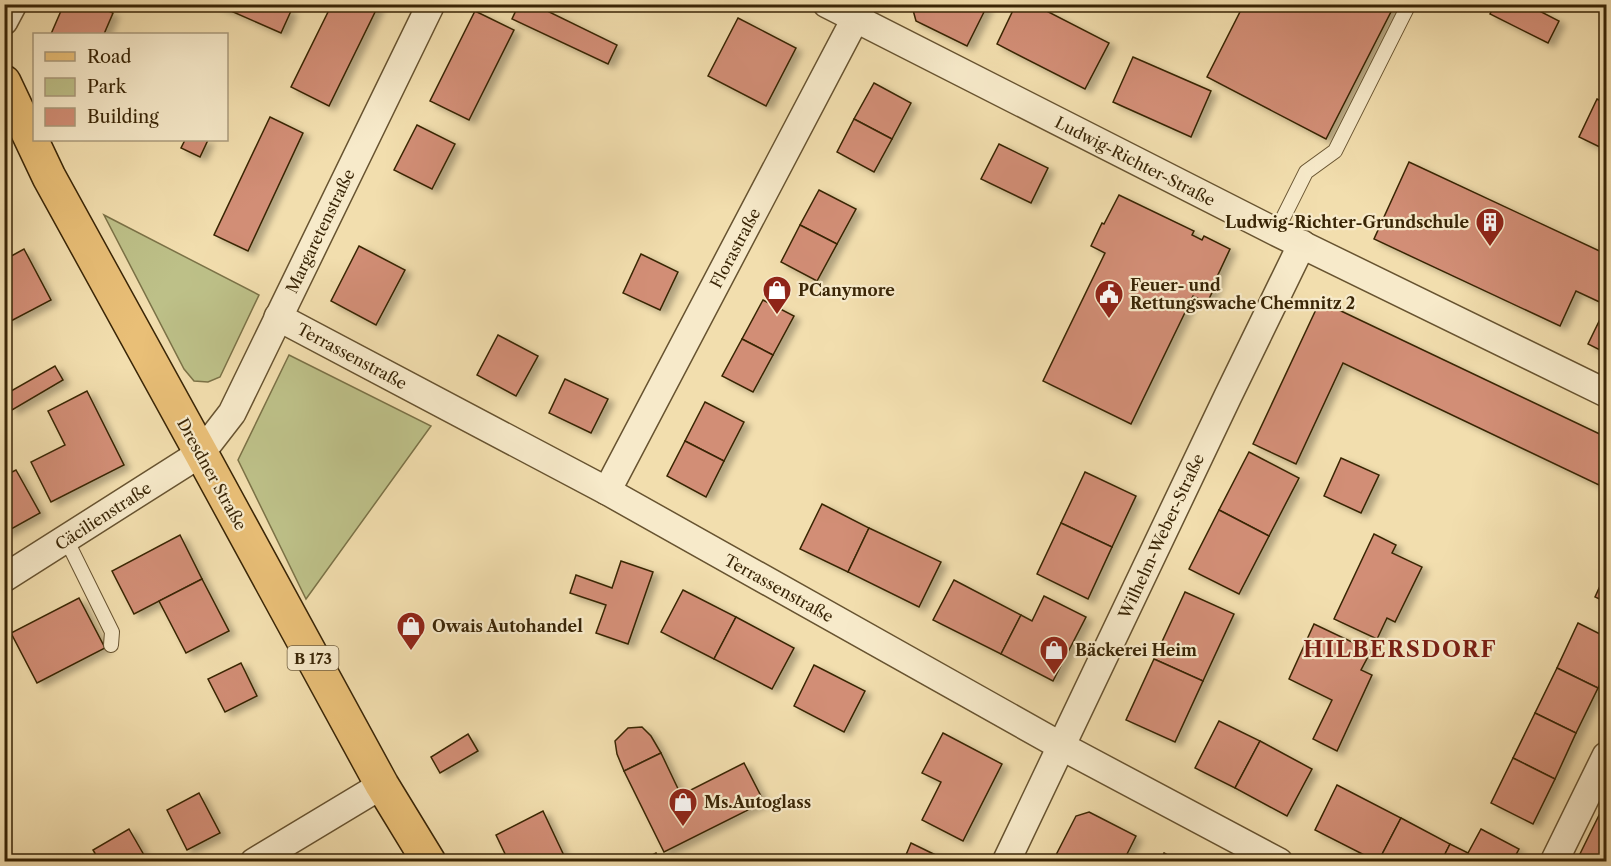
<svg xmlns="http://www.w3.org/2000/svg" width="1611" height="866" viewBox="0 0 1611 866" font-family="'Libre Caslon Text',serif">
<defs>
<filter id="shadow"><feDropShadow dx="6" dy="4" stdDeviation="3" flood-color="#0004"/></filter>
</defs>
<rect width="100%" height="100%" fill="#f2deae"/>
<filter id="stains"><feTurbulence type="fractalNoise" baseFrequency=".00333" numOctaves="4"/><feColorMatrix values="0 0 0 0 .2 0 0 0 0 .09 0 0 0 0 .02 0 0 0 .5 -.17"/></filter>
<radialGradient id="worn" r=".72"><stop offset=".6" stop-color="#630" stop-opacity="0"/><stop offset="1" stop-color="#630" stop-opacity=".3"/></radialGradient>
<g fill="#bdc088" stroke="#7b7247" stroke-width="1.5">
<path d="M104,215L259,295L220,377L208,382L194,381L184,369Z"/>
<path d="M289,355L431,426L306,599L238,460Z"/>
</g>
<g fill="#d28e76" stroke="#392506" stroke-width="1.5" filter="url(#shadow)">
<path d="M64,4H94L113,13L104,34H51Z"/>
<path d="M215,4H275L291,11L281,33Z"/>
<path d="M332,4H379L329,106L291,87Z"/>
<path d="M519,4H533L617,45L608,64L512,19Z"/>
<path d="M916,4H985L987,6L967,46L916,21L913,10Z"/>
<path d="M1016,4H1033L1109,43L1085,89L997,44Z"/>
<path d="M1244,4H1395L1326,139L1207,77Z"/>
<path d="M1495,4H1526L1559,21L1548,43L1490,14Z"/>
<path d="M475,11L514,30L469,120L430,101Z"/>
<path d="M738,18L796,48L766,106L708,76Z"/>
<path d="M1133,57L1211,91L1191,137L1113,102Z"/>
<path d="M874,83L911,103L892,139L854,119Z"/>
<path d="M1597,99L1606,104V150L1579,137Z"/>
<path d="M270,117L303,133L248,251L214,235Z"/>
<path d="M854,119L892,139L874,172L837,152Z"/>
<path d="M417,125L455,144L432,189L394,170Z"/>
<path d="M185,140H208L200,157L181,148Z"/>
<path d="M999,144L1048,168L1031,203L981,179Z"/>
<path d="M1409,162L1606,254V305L1576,291L1560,326L1374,239Z"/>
<path d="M819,190L856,209L837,244L800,225Z"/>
<path d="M1119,195L1194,231L1192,235L1202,240L1204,236L1230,249L1216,279L1218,280L1207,303L1193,296L1131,424L1043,381L1105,253L1091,246L1102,223L1104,224Z"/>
<path d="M800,225L837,244L817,281L781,262Z"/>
<path d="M359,246L405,270L376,325L331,301Z"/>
<path d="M24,249L51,300L9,322L4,314V260Z"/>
<path d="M641,254L678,272L660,310L623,293Z"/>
<path d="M763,300L794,316L773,355L742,339Z"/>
<path d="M1320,301L1606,437V469L1599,485L1343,363L1296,464L1253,444Z"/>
<path d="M1606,307V353L1588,344Z"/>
<path d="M498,335L538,356L516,396L477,375Z"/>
<path d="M742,339L773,355L753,392L722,376Z"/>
<path d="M55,366L63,380L12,410L4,395Z"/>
<path d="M565,379L608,399L591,433L549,413Z"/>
<path d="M87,391L124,465L51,502L31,462L65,445L48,411Z"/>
<path d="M705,402L744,422L724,461L685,441Z"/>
<path d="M685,441L724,461L706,497L667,476Z"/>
<path d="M1249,452L1299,478L1269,536L1219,510Z"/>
<path d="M1341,458L1379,475L1361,513L1324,496Z"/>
<path d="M16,470L40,513L4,533V476Z"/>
<path d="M1085,472L1136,496L1112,547L1061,523Z"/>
<path d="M822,504L869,528L848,572L800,549Z"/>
<path d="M1219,510L1269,536L1239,594L1189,569Z"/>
<path d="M1061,523L1112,547L1088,599L1037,574Z"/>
<path d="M869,528L941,562L919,607L848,572Z"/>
<path d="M1374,534L1396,545L1392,553L1422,567L1395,622L1387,618L1377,639L1334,619Z"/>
<path d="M180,535L202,579L134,614L112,571Z"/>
<path d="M621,561L653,572L628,644L596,633L606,605L570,593L576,575L612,588Z"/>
<path d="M1606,573V602L1595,597Z"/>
<path d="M202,579L229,631L186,653L159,601Z"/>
<path d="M954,580L1021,615L1001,654L933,620Z"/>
<path d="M683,590L736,617L714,659L661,632Z"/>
<path d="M1185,592L1234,614L1203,681L1154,659Z"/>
<path d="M1044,596L1086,617L1053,681L1001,654L1021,615L1032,621Z"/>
<path d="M79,598L105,648L37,683L11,633Z"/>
<path d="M736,617L794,648L772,689L714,659Z"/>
<path d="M1578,623L1606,637V672L1598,688L1557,668Z"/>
<path d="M1314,624L1371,651L1361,670L1372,675L1337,751L1313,739L1332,700L1289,679Z"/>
<path d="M1154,659L1203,681L1175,742L1126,720Z"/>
<path d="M241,663L257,696L225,712L208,679Z"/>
<path d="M814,665L865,691L844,732L794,706Z"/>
<path d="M1557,668L1598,688L1576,733L1535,713Z"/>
<path d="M1535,713L1576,733L1555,779L1513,758Z"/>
<path d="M1219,721L1260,741L1235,788L1195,768Z"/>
<path d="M642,727L651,736L661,753L624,771L617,754L615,741L628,728Z"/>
<path d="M943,733L1002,764L963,841L922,820L941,782L922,773Z"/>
<path d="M468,734L478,751L440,773L431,757Z"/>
<path d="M1260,741L1312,769L1287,816L1235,788Z"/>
<path d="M661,753L681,795L744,763L764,802L664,852L624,771Z"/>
<path d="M1513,758L1555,779L1533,824L1491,803Z"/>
<path d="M1337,785L1401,818L1378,862L1315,830Z"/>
<path d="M199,793L220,833L187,850L167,810Z"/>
<path d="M1606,801V849L1600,862H1576Z"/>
<path d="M543,811L567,862H509L496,835Z"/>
<path d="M1089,812L1136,836L1123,862H1067L1056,855L1076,816Z"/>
<path d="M1401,818L1450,844L1441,862H1378Z"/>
<path d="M129,829L148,862H100L93,850Z"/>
<path d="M1481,829L1519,849L1512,862H1441L1450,844L1468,853Z"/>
<path d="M911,843L950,862H903Z"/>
<path d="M656,853L660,862H639Z"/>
<path d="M1164,853L1180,862H1160Z"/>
</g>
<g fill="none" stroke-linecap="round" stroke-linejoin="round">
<g stroke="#675330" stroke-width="16">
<g id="lane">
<path d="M1276,232L1306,172L1335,151L1409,4"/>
<path d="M66,539L112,632L111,645"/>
</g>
</g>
<g stroke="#675330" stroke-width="30">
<g id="street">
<path d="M827,4L1276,232L1606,393"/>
<path d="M4,21L13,4"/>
<path d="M278,317L607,491L1061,746L1279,862"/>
<path d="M607,491L863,4"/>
<path d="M4,578L201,453L232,413L431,4"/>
<path d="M254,862L382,785"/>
<path d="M1006,862L1228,396L1302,244"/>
<path d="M1554,862L1606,756"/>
</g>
</g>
<g stroke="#392506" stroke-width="36">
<path id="primary" d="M4,82L49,177L201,453L382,785L429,862"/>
</g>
<use href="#lane" stroke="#f7eaca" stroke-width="14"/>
<use href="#street" stroke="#f7eaca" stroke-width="27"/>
<use href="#primary" stroke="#e9bf77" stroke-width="33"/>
</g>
<defs>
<g id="building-pin" transform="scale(1.5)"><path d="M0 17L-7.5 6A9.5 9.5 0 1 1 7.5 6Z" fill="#8f2418" stroke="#f7eaca"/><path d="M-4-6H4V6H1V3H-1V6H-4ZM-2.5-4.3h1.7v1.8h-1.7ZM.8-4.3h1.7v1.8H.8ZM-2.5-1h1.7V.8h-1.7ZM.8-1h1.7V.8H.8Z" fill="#fff"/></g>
<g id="shop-pin" transform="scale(1.5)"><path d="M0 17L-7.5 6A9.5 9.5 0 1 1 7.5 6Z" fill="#8f2418" stroke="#f7eaca"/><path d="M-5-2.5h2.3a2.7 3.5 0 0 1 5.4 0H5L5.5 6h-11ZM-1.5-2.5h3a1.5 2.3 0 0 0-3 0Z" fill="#fff"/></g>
<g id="civic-pin" transform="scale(1.5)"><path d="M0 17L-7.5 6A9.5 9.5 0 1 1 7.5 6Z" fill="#8f2418" stroke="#f7eaca"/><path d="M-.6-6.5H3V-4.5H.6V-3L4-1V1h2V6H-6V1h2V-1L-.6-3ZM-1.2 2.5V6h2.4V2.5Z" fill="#fff"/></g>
</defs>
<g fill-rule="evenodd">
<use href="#building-pin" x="1490" y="222"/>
<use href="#shop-pin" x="777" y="290"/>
<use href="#civic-pin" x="1109" y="294"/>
<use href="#shop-pin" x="411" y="626"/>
<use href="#shop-pin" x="1054" y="650"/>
<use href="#shop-pin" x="683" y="802"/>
</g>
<g text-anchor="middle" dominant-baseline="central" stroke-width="4.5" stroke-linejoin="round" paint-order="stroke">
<rect fill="#f7eaca" stroke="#726041" stroke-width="1.5" x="287.5" y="646" width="51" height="24" rx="4.5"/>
<g font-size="15" font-weight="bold" fill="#392506">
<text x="313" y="658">B 173</text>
</g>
<g font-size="16" fill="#392506" stroke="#f7eaca">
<text transform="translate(1135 161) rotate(27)">Ludwig-Richter-Straße</text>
<text transform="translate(320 231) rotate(-64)">Margaretenstraße</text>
<text transform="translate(735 248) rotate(-62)">Florastraße</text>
<text transform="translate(352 356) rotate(28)">Terrassenstraße</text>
<text transform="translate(212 474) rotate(61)">Dresdner Straße</text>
<text transform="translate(103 516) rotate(-33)">Cäcilienstraße</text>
<text transform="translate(1161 536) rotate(-65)">Wilhelm-Weber-Straße</text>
<text transform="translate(779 588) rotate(29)">Terrassenstraße</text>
</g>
<g font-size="16" font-weight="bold" fill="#392506" stroke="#f7eaca" text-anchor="start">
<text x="1469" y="222" text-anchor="end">Ludwig-Richter-Grundschule</text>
<text x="1130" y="285">Feuer- und<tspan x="1130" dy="18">Rettungswache Chemnitz 2</tspan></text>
<text x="798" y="290">PCanymore</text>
<text x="432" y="626">Owais Autohandel</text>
<text x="1075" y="650">Bäckerei Heim</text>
<text x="704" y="802">Ms.Autoglass</text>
</g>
<g font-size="22" font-weight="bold" letter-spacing="1.5" fill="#7a1f14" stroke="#f7eaca">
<text x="1400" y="649">HILBERSDORF</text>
</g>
</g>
<rect width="1611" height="866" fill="none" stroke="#f2deae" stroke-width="24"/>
<rect x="6" y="6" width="1599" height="854" fill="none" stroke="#392506" stroke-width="3"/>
<rect x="12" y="12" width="1587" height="842" fill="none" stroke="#392506" stroke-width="1.5"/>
<rect x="33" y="33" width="195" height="108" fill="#f7eaca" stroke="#ab9b7c" stroke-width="1.5"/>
<rect x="45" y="52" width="30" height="9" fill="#e9bf77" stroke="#ab9b7c" stroke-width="1.5"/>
<text x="87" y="63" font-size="18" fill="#392506">Road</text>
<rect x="45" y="78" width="30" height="18" fill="#bdc088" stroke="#ab9b7c" stroke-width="1.5"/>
<text x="87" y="93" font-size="18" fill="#392506">Park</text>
<rect x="45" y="108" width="30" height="18" fill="#d28e76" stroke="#ab9b7c" stroke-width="1.5"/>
<text x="87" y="123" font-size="18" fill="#392506">Building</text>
<rect width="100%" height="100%" filter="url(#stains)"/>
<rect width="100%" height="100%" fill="url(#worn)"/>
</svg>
